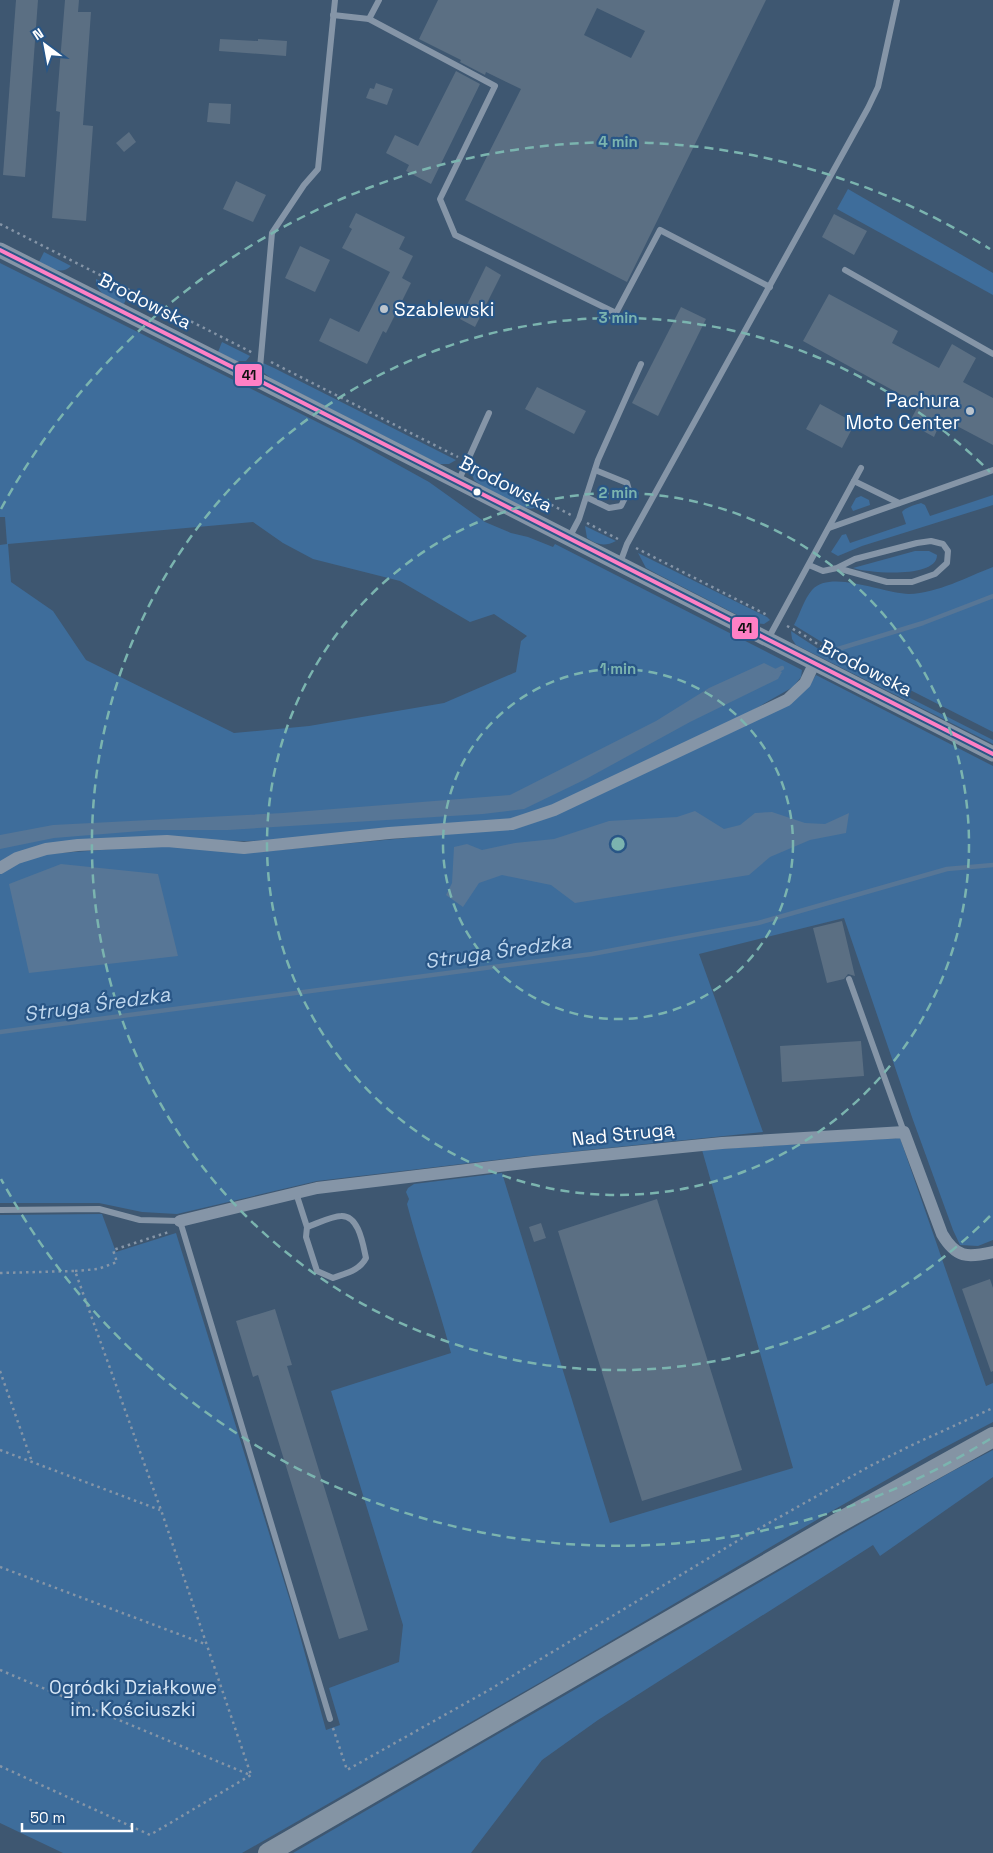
<svg xmlns="http://www.w3.org/2000/svg" width="993" height="1853" viewBox="0 0 993 1853" font-family="'Space Grotesk',sans-serif">
<rect width="100%" height="100%" fill="#3e5771"/>
<g fill="#3e6d9b" fill-rule="evenodd">
<path d="M848,189L993,273V295L837,209Z"/>
<path d="M44,252L71,266C61,276 50,267 39,262Z"/>
<path d="M0,263L353,440L429,482L485,522L511,533L528,537L553,547L555,544L802,670L801,677L793,687L746,714L553,807L514,819L294,840L245,841L137,839L0,863V545L7,544L5,517H0ZM253,522L283,543L313,559L400,581L470,622L494,614L527,636L521,641L516,672L444,703L309,726L234,733L86,660L53,611L11,582L8,544Z"/>
<path d="M96,279L128,294L124,304C111,300 95,293 96,279Z"/>
<path d="M222,342L250,356L246,361H236L218,352Z"/>
<path d="M263,363L274,368L456,460L449,464H439L272,379L264,373Z"/>
<path d="M471,468L533,498L541,503C537,507 533,510 527,508C520,507 477,484 474,480C472,476 472,472 471,468Z"/>
<path d="M993,495V505L862,546L838,556L831,552L842,535L846,534L850,543L906,524L902,512C906,507 915,505 921,503L925,505L930,516Z"/>
<path d="M861,496L869,500L870,505L853,511L851,507L856,498Z"/>
<path d="M585,526L616,541C605,547 597,545 587,538Z"/>
<path d="M915,551H929L937,555C937,579 868,573 853,568Z"/>
<path d="M638,553L767,617L770,620L764,624L753,623L657,574L646,568Z"/>
<path d="M993,567V732L851,660L794,625C800,614 804,599 812,590C831,569 884,594 909,594C938,593 967,577 993,567Z"/>
<path d="M791,631L837,661L993,740V744L796,645L792,639Z"/>
<path d="M816,675L993,766V1240L978,1246L960,1245L953,1230L913,1120L844,918L699,954L763,1132L520,1157L317,1181L177,1214L142,1212L99,1203H0V874L19,863L47,854L168,845L245,853L513,828L807,689Z"/>
<path d="M900,1138L986,1386L993,1383V1422L932,1454L837,1508L541,1682L242,1853H63L0,1823V1215L102,1214L116,1252L176,1233L292,1607L326,1730L340,1725L329,1688L399,1662L403,1625L331,1391L451,1353C438,1303 420,1254 407,1204L409,1199L406,1192L408,1188L414,1184L502,1173L610,1523L793,1468L702,1150Z"/>
<path d="M993,1450V1477L880,1556L873,1545L598,1720L542,1760L471,1853H293L834,1539L951,1472Z"/>
</g>
<g fill="#577696">
<path d="M764,663L782,672L778,679L690,722L586,779L524,809L483,814L228,830H153L54,838L0,849V835L53,825L283,813L510,795L656,721L709,688Z"/>
<path d="M695,811L724,829L740,825L755,813L772,812L805,823L825,824L849,813L846,833L810,840L770,857L749,875L575,903L551,885L502,875L479,883L463,907L446,895L452,883L454,847L467,844L482,850L515,843L554,839L609,821L677,817Z"/>
<path d="M61,864L158,874L178,956L29,973L9,884Z"/>
</g>
<g fill="none" stroke-linecap="round" stroke-linejoin="round">
<g stroke="#577696" stroke-width="4.5">
<path d="M838,649L923,623L993,596"/>
<path d="M774,672L782,668"/>
<path d="M0,1032L592,954L758,923L947,869L993,865"/>
</g>
</g>
<g fill="#5b6f83" fill-rule="evenodd">
<path d="M16,0H38L25,177L3,175Z"/>
<path d="M65,0H79L78,12H91L83,125L93,126L86,221L52,218L60,112L56,111Z"/>
<path d="M438,0H766L627,282L465,200L521,89L486,72L485,75L460,62L461,60L419,39ZM597,8L645,31L631,58L584,35Z"/>
<path d="M220,39L258,41V39L287,41L286,56L219,51Z"/>
<path d="M456,71L480,84L431,184L406,171L409,165L386,153L395,135L418,146Z"/>
<path d="M376,83L393,89L387,105L366,98L370,88L374,89Z"/>
<path d="M209,103L231,104L230,124L207,122Z"/>
<path d="M129,132L136,142L124,152L116,143Z"/>
<path d="M236,181L266,195L253,222L223,209Z"/>
<path d="M356,213L405,237L399,249L413,256L402,278L411,283L386,333L383,331L367,364L319,341L330,318L359,332L390,272L342,248L352,229L349,227Z"/>
<path d="M834,214L867,231L854,255L822,237Z"/>
<path d="M300,246L330,260L315,292L285,278Z"/>
<path d="M486,266L501,275L475,327L460,319Z"/>
<path d="M829,294L898,331L892,343L939,368L952,344L976,358L963,382L993,398V445L955,425L952,430L944,426L942,430L938,428L934,437L909,423L917,408L905,401L907,398L803,341Z"/>
<path d="M681,307L706,319L658,416L632,403Z"/>
<path d="M537,387L586,411L574,434L525,409Z"/>
<path d="M820,404L855,423L842,448L806,429Z"/>
<path d="M842,921L855,976L848,974L844,979L827,983L813,928Z"/>
<path d="M861,1041L864,1076L782,1082L780,1046Z"/>
<path d="M657,1199L742,1470L642,1501L558,1231Z"/>
<path d="M541,1223L546,1238L534,1242L529,1227Z"/>
<path d="M990,1279L993,1288V1371L991,1372L962,1289Z"/>
<path d="M275,1309L292,1365L287,1366L368,1630L339,1639L258,1375L253,1377L236,1321Z"/>
</g>
<g fill="none" stroke-linecap="round" stroke-linejoin="round">
<g stroke="#8595a7" stroke-width="2.5" stroke-dasharray="2.5 4" stroke-linecap="butt">
<path d="M0,224L253,353"/>
<path d="M271,362L458,457"/>
<path d="M476,466L571,515"/>
<path d="M587,523L618,539"/>
<path d="M636,548L769,616"/>
<path d="M787,626L799,632L836,656"/>
<path d="M75,1271L98,1269L117,1262L113,1250L169,1232"/>
<path d="M0,1273L75,1271L161,1510L251,1775"/>
<path d="M0,1371L32,1462"/>
<path d="M0,1450L160,1510"/>
<path d="M0,1567L205,1644"/>
<path d="M0,1670L250,1775"/>
<path d="M333,1728L347,1770L489,1690L739,1540L870,1466L910,1446L993,1408"/>
<path d="M0,1766L150,1835L251,1775"/>
</g>
<g stroke="#8595a7" stroke-width="6">
<path d="M379,0L369,19L495,86L440,199L455,235L616,313L660,230L770,287"/>
<path d="M333,15L369,19"/>
<path d="M845,270L993,354"/>
<path d="M259,379L272,233L304,185L318,169L335,0"/>
<path d="M854,481L899,503"/>
<path d="M458,482L489,413"/>
<path d="M586,497L609,508L621,506L629,490L627,483L595,470"/>
<path d="M829,528L993,470"/>
<path d="M569,538L579,519L598,460L641,364"/>
<path d="M620,563L627,544L868,108L878,87L897,0"/>
<path d="M809,565L823,571L837,568L887,582H912L935,574L947,563L948,551L943,544L931,541L917,543L855,559L837,568"/>
<path d="M768,639L861,468"/>
<path d="M849,979L904,1132"/>
<path d="M296,1193L307,1227L306,1237L317,1271L333,1278C346,1273 359,1271 366,1258C363,1245 359,1215 341,1216C332,1216 316,1224 307,1227"/>
<path d="M0,1210L99,1209L140,1220L180,1221L330,1719"/>
</g>
<g stroke="#8595a7" stroke-width="12">
<path d="M0,868L17,858L46,849L78,845L167,841L244,848L389,833L512,824L554,810L787,700L805,683L814,664"/>
<path d="M180,1221L317,1188L533,1162L722,1143L904,1132L942,1234C956,1258 967,1258 993,1252"/>
</g>
<path stroke="#8595a7" stroke-width="15" d="M0,250L258,380L993,754"/>
<path stroke="#8494a4" stroke-width="20" d="M268,1853L836,1524L993,1437"/>
<g stroke="#295686" stroke-width="8">
<path id="bus-1" d="M0,250L258,380L993,754"/>
</g>
<use href="#bus-1" stroke="#ff80c5" stroke-width="4"/>
</g>
<g fill="none" stroke="#7bb4af" stroke-width="2.5" stroke-dasharray="9 6">
<circle cx="618" cy="844" r="175"/>
<circle cx="618" cy="844" r="351"/>
<path d="M990 1216A526 526 0 1 1 990 472"/>
<path d="M990 1439A702 702 0 0 1 1 1179M1 509A702 702 0 0 1 990 249"/>
</g>
<g fill="#bbc4cd" stroke="#295686" stroke-width="2">
<circle cx="384" cy="309" r="5"/>
<circle cx="970" cy="411" r="5"/>
</g>
<circle fill="#fff" stroke="#295686" stroke-width="2" cx="477" cy="492" r="4.5"/>
<g text-anchor="middle" dominant-baseline="central" stroke-width="4.5" stroke-linejoin="round" paint-order="stroke">
<g font-size="19" fill="#fff" stroke="#295686">
<text transform="translate(145 301) rotate(27)">Brodowska</text>
<text transform="translate(506 484) rotate(27)">Brodowska</text>
<text transform="translate(866 668) rotate(27)">Brodowska</text>
<text transform="translate(623 1134) rotate(-6)">Nad Strugą</text>
</g>
<g font-size="19" fill="#fff" stroke="#295686" text-anchor="start">
<text x="394" y="309">Szablewski</text>
<text x="960" y="400" text-anchor="end">Pachura<tspan x="960" dy="22">Moto Center</tspan></text>
</g>
<g font-size="19" fill="#d8e7f6" stroke="#295686">
<text x="133" y="1687">Ogródki Działkowe<tspan x="133" dy="22">im. Kościuszki</tspan></text>
</g>
<g font-size="20" font-style="italic" fill="#c0d8ef" stroke="#295686">
<text transform="translate(498 951) rotate(-8)">Struga Średzka</text>
<text transform="translate(97 1004) rotate(-8)">Struga Średzka</text>
</g>
</g>
<circle cx="618" cy="844" r="8" fill="#7bb4af" stroke="#295686" stroke-width="2.5"/>
<g font-size="15" text-anchor="middle" font-weight="bold" fill="#7bb4af" stroke="#295686" stroke-width="4.5" stroke-linejoin="round" paint-order="stroke">
<text x="618" y="147">4 min</text>
<text x="618" y="323">3 min</text>
<text x="618" y="498">2 min</text>
<text x="618" y="674">1 min</text>
</g>
<g stroke="#295686" stroke-width="2">
<rect x="234" y="363" width="29" height="24" rx="5" fill="#ff80c5"/>
<rect x="731" y="616" width="28" height="24" rx="5" fill="#ff80c5"/>
</g>
<g font-size="14" text-anchor="middle" font-weight="bold" fill="#111">
<text x="249" y="380">41</text>
<text x="745" y="633">41</text>
</g>
<g transform="translate(45 45) rotate(328)" stroke="#295686" stroke-width="4" paint-order="stroke">
<path d="M0-4L9 19L0 12L-9 19Z" fill="#ffffff"/>
<text y="-8" font-size="14" font-weight="bold" text-anchor="middle" fill="#ffffff">N</text>
</g>
<path d="M22 1823v8h110v-8" fill="none" stroke="#ffffff" stroke-width="2.5"/>
<text x="30" y="1823" font-size="15" fill="#ffffff" stroke="#295686" stroke-width="4" paint-order="stroke">50 m</text>
</svg>
